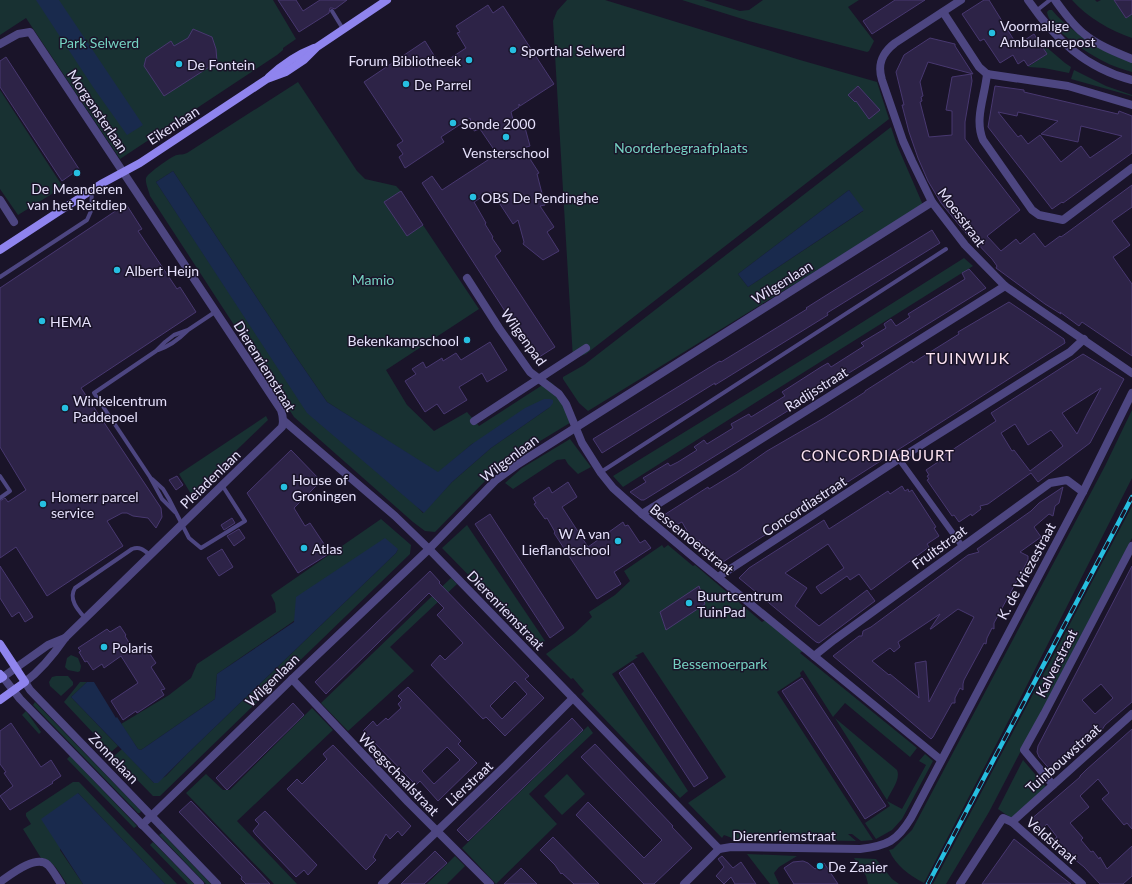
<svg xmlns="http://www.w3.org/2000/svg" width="1132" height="884" viewBox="0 0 1132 884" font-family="Lato,sans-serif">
<rect width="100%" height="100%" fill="#1a1429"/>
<g fill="#183132" fill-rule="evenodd">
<path d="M0,0H273L296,39L283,48V50L277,55L120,159L26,18L0,35Z"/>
<path d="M567,0H605L800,60L877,82L889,119L586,354L573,359L553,21L557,11Z"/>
<path d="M682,0H704L740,11L749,10L763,0H859L848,7L874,41L869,51L867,52L749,21Z"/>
<path d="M1072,0H1095L1097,2L1101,0H1114L1126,18L1132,14V38C1111,31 1087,17 1072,0Z"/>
<path d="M1049,10H1052C1073,36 1103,47 1132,62V72C1122,69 1112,66 1103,61C1089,54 1048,28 1047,12Z"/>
<path d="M1038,40L1065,63L1071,67L1069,73L1044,68L1028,67L1047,54Z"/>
<path d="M1074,70L1106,86L1132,95V96L1071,79Z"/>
<path d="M298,82L357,171L365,179L396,186L399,189L479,309L386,370L407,405L434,431L467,412L479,426L544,384L550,382L553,384L568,406L573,421L509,460L492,474L435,532L425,531L413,522L294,417L150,196C149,191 145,183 146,178C148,173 172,156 177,155C181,154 183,155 187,153ZM173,171L294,354L327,402L438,473L472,444L550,407L491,448L452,482L423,513L263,344L156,182Z"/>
<path d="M0,90L63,187L18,215L0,189Z"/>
<path d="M891,127L897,145L923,205L588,411L579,403L563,379V377L584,365ZM849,190L863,211L748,287L738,274Z"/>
<path d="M964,258L973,266L758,401L623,487L613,476L831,342Z"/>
<path d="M1132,410V478L1023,693L924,883C909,875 896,866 889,850L893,849L912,830L1105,466Z"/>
<path d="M266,416L268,420L191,494L179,474Z"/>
<path d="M570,439L591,467L578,474L568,464L565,459L557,460L513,489L505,483L522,468Z"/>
<path d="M1132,506V538L989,812L946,884H933Z"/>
<path d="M381,519L411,545L410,554L160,796H153L114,756L122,749L154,783L166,776L188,753L396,553L398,549L217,674L215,699L141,750L138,749L121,724L169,695L191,678L197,664L276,612L275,603L271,595Z"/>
<path d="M467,525L545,641L538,646L442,548Z"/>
<path d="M662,545L664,548L668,545L693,566L695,565L762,622L765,620L803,651L800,653L917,748L910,757L845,703L833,717L803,670L800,673L801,676L777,692L873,840L861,841L852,834H848L856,841L731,839L732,838L724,835L722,838L688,803L726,777L643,652L635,656L638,657L612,674L688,791L680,798L581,694L584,691L573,678L571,679L546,654L575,633L592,617L589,612L615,595L630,581L624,571Z"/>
<path d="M451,578L457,584L390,647L414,671L348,731L321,703Z"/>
<path d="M71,655L78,658L81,666L80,671L78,672L68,670L65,667L67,658Z"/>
<path d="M56,676H68L73,682V685L61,696L50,686L49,682L52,677Z"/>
<path d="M80,682H87L71,697L118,746L111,752L64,702Z"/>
<path d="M35,702L141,811L140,813H138L33,705Z"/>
<path d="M312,708L333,730L237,821L297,884H274L186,793L206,774L223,790H230Z"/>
<path d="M26,711L41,732L39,734L22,715Z"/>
<path d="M835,718L897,770C901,779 891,791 887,800Z"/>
<path d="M588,726L593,733L529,794L557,824L496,884L462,848Z"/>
<path d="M925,754L933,761L902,819L892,830L876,839L865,823L890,806L887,801L902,809L926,765L919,761Z"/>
<path d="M70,756L137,826L134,828L67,759Z"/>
<path d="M1023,760L1046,787L1011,818L998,809Z"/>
<path d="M567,774L585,794L562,815L544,796Z"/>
<path d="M73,782H79L177,884H165L78,793L60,850L83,884H67C60,874 54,860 41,858L23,829L31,824L26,816V813Z"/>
<path d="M162,833L211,884H206L159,835Z"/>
<path d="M153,842L194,884H188L150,845Z"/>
<path d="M747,854L797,856L779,867L774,873L779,884H770Z"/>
<path d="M455,856L465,866L447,884H427Z"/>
<path d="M854,858L876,859L892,879L899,884H868L866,876Z"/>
</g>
<g fill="#192a4d">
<path d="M36,0H59L143,125L127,135L93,87Z"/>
<path d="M173,171L294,354L327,402L438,472L472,444L525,408L544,399H550L553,400V403L550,407L491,448L452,482L424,513L307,413L156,182Z"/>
<path d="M849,190L864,210L748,287L738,274Z"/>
<path d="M385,538L398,549L396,553L188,753L158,783H154L71,697L87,682H94L116,718L117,717L138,749L141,750L215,699L217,674L294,622L296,597Z"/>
<path d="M78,793L165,884H83L41,819Z"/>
</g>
<g fill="#2d2347" stroke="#483870" fill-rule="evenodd">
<path d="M278,0H296L303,11L320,0H347L335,9L332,8H330L329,13L299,32Z"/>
<path d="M895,0H925L872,34L863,21Z"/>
<path d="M984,0H989L1017,45L1034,34L1047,54L1028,66L1024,60L1018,64L1013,55L1000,63L984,39L980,41L962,14Z"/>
<path d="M1114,0H1132V14L1126,18Z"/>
<path d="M488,5L493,13L503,6L554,84L520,106L519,104V107L511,112L515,127L524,124L530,146L523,148L539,173L537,174L545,205L540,206L554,227L547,232L559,251L543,260L523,244L524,242L518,220L513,224L496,198L495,199L490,192L474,202L486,223L485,224L493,237L492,238L501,251L495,256L555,347L536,359L422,183L432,176L442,190L497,154L480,129L474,131L470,118L441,137L444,142L405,168L399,157L403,154L397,145L403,141L364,82L425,41L440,65L466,48L457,33L460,32L456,26Z"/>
<path d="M193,29L212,37L216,49L217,62L164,96L144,66L146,58L171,41L174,46L188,38Z"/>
<path d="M930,38L955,44V46L973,74L928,62L920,82L923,96L921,97L922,101L920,102L929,137L952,135V111L946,110L952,77L971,74L972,81L965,122V139L1020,210L987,236L1001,251L1016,239L1020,244L1034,233L1045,247L1060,236L1061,237L1068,232L1132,185V207L1112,221L1130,245L1113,257L1132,284V356L1082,322L1079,326L1060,312L1061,314L1045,304L996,268L997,266L992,259L971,237L970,238L941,203L928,181L918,158L909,132L902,105H904L896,72L904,55Z"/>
<path d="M6,57L79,169L62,181L0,87V61Z"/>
<path d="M858,86L880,110L869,119L856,101L855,102L848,95Z"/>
<path d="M995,86L1024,90V92L1118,114L1119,111L1132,116V153L1063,203L1062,202L1052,209L988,127ZM998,112L1017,116L1018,112L1058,121L1041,134L1078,142L1081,126L1122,136L1090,158L1081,146L1061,162L1040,135L1028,144L1021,135L1018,137Z"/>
<path d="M401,191L423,225L407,236L384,202Z"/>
<path d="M126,204L142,229L138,231L177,289L180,287L196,312L81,388L161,508L162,517L156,528L148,518L133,516L127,513H122L107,521L123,546L47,596L16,547L0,558V501L5,498L8,502L26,490L0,447V288Z"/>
<path d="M932,230L940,243L827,313L828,315L715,385V383L602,453L593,439L720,361L721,362L752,343L807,309L806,308L833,291Z"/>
<path d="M969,269L986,288L644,500H641L630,492L646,482L643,478L668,463L670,466L678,462L697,450L694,447L704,440L707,444L733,428L731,424L749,414L751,417L785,396L782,392L821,367L828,363L831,367L864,346L861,343L886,328L884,324L891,319L896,326L910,317L908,314L965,279L962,273Z"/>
<path d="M1009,302L1064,339L1065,343L729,558L720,564L715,555L714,556L712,553L711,554L706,550L700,540L697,542L691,538L682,522L676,525L664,515L708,487L709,489L737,472L767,451L824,418L865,392V391L912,361L913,363L919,359L959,334L958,332Z"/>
<path d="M490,342L507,370L487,382L482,373L459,387L467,400L444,414L437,404L425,412L405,381L416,374L412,369L423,362L426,368L442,358L443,361L456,353L461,360Z"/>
<path d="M1083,354L1124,379L1090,443L1038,482L1031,473L988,504L980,506L981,509L972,516L971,514L959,522L954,515L952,516L927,480L929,479L927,476L929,475L926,470L938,462L937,460L996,421L991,413ZM1101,388L1087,414L1077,434L1062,413ZM1015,424L1028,445L1051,430L1063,446L1030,471L1014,450L1012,451L1001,433Z"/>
<path d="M291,450L321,481L294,508L305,526L310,523L330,553L298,573L247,493Z"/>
<path d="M177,476L183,485L176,490L169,480Z"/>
<path d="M568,482L577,497L562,507L588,547L623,522L625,526L628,525L640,543L645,540L651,548L614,572L621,584L597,599L554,533L555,532L547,518L545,519L534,504L536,503L533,498L549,487L552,493Z"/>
<path d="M902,486L905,491L908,489L909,492L912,490L936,527L934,528L939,536L927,544L929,547L871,590L859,574L850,580L847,576L821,594L816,587L844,568L828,544L785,573L807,588L795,606L819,626L867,590L875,601L819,643L816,642L739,578L749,568L824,520L829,529L888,491L890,494Z"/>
<path d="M1063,487L1059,503L1055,506L1053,516L1049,514L1034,527L1041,537L1020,552L1028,556V560L994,623V629L992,628L987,638L986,644L984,643L964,680L963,684V690L960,688L955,698V703H952L933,737L931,739L833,656L859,636H862L863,631L871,627L968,555L979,552L977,549L1031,511L1039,503ZM958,609L974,617L929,702L926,661L915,663L919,698L890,674L889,675L872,661L890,648L894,652L900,647L898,642L940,614L930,629H931Z"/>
<path d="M490,514L564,628L550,638L475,524Z"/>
<path d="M232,518L235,523L224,530L221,525Z"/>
<path d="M239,529L245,538L234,546L227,536Z"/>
<path d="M222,549L233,567L219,576L207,558Z"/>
<path d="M0,566L33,617L25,622L19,612L12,617L0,598Z"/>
<path d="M1132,566V702L1105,725L1100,733L1053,773L1039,757L1037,752L1038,746ZM1101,684L1113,698L1095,714L1082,700Z"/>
<path d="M430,571L440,582L439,583L529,676L525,679L544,698L505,736L486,717L483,719L431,665L440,655L445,660L463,643L437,615L444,608L429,593L326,694L315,682ZM515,681L527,694L502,719L490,706Z"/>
<path d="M699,586L705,604L666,630L660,612Z"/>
<path d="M120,626L126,635L125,636L136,654L146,648L156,663L151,667L165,689L161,690L164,695L137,713L136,711L123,720L111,701L138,683L121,656L104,668L102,664L93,670L87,661L85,662L79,652L81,651L78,648L107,629L110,632Z"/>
<path d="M633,663L708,778L694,787L619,673Z"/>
<path d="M802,678L886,806L865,819L782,691Z"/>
<path d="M408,687L461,741L458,744L477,763L438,801L420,781L416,785L363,731L373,721L377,726L386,718L388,720L401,708L398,704L402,700L398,696ZM447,747L460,760L434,784L422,771Z"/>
<path d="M293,703L304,715L227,790L216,778Z"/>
<path d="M572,718L583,730L468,841L457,830Z"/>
<path d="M11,723L41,767L51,760L61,776L52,782L53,783L10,810L0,796L13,786L4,773L6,772L0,764V731Z"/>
<path d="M1132,729V829L1127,823L1124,825L1102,799L1109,793L1098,779L1080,796L1089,807L1070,823L1083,838L1081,840L1091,852L1093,851L1099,859L1100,857L1107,869L1132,846V876L1123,884H1100L1084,867L1052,841L1057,837L1047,824L1040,830L1029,821L1080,777V776L1086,770Z"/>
<path d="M595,744L673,826L672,827L692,848L654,884H644L576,815L588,802L644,858L662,840L581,757Z"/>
<path d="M333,745L411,826L402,836L398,831L390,839L386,834L373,857L376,860L366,870L287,789L297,779L302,784L327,759L323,754Z"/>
<path d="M191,801L254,867L270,884H246L241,879L242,877L179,812Z"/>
<path d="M265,811L317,865L308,875L304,870L296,877L256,835L253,831L259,824L255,820Z"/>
<path d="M553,837L586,871L599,884H574L562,873L561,874L555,865L540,850Z"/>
<path d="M1014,839L1054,871L1071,884H982Z"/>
<path d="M435,851L447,863L424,884H401Z"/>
<path d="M722,856L733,868L741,862L756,884H735L731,877L724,884L716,876L724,867L718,859Z"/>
<path d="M803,861L808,863L815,869L824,863L838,884H794L784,868L793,862Z"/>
<path d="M521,868L537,884H504Z"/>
</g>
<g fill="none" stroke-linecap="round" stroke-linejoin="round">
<g stroke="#4d4681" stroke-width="4">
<path d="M332,11L343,29"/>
<path d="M1036,11L1050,0"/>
<path d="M0,277L87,220L91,211L92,190"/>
<path d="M158,350C170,346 178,340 187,331"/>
<path d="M601,472L946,249"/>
<path d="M0,476L10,491L0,498"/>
<path d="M152,479L163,489L169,499L189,538L201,548L245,521L222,485"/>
<path d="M175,512L162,499L150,477L94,393L156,351L165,342L174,335L188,330L215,312"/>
<path d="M85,618C78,610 68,599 75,588L132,549C140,546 144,550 150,555"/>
</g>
<path stroke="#4d4681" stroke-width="6" d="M899,459L962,546"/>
<g stroke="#4d4681" stroke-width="8">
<path d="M961,0L895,43C882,53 877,64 882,80L903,141L912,161L932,202L965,245L1005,286L1132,373"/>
<path d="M943,12L979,67L987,74"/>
<path d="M0,44L18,34L30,32L123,172"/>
<path d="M987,74C985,96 974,119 983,140L1032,210L1039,215L1063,220L1132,168"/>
<path d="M987,74L1068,86L1132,105"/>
<path d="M0,200L14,222"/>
<path d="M467,278L499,328L530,372L559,394L566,404L582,443L601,473L613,488L642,514L698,561L941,760"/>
<path d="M283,420L395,516L429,549L719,849"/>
<path d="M474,421L586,348"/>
<path d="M642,514L1005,286"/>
<path d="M718,577L899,459L1052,363L1070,352L1084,339"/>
<path d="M814,656L834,640L1050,483L1067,480L1083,492"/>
<path d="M292,679L408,802L490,884"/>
<path d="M1053,785L1024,750L1044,714L1132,546"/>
<path d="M1012,822L1132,714"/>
<path d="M142,825L292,679L429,549L496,480L518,464L575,428L932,202"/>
<path d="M719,849L731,847L860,849C887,846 897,841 911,818L1083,492L1132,393"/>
<path d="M0,882C10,875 36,854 48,865C53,870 57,878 61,884"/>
<path d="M382,884L504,767L573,698"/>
<path d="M684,884L719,849"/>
<path d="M960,884L1003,818L1012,822L1082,884"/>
</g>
<g stroke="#4d4681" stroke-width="8">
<path d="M1028,0C1055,39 1085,68 1132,80"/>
<path d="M1055,0C1063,11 1072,24 1083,33C1097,45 1115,52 1132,59"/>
<path d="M123,172L281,410C283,416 284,421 282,427L65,638C54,654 41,670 25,682L30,690L217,884"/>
<path d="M65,638L48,645L3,677L20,699L200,884"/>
</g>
<g stroke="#8f84ee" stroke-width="8">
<path d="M269,77C283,64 296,55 314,48"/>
<path d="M0,250L101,184L140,163L267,79L286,72L304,60L317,47L387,0"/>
<path d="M0,644L25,682L0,700"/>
<path d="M0,674L3,677L0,679"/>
</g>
<g stroke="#26bfe1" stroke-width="4.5">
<path id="rail" d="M928,884L1132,497"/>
</g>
<use href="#rail" stroke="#1a1429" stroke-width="3" stroke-dasharray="9" stroke-linecap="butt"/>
</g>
<g fill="#26bfe1" stroke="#1a1429" stroke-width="1.5">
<circle cx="992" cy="33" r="4"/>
<circle cx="513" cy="50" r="4"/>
<circle cx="469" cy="60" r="4"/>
<circle cx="179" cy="64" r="4"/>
<circle cx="406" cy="84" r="4"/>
<circle cx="453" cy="123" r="4"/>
<circle cx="506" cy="137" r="4"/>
<circle cx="77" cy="173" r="4"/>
<circle cx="473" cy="197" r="4"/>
<circle cx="117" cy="270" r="4"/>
<circle cx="42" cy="321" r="4"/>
<circle cx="467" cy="340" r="4"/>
<circle cx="65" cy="408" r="4"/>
<circle cx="284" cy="487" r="4"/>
<circle cx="43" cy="504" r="4"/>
<circle cx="618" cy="541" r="4"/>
<circle cx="304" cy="548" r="4"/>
<circle cx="689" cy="603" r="4"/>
<circle cx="104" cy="647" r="4"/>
<circle cx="820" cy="866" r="4"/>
</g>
<g text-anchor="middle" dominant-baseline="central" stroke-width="3" stroke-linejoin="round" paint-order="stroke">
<g font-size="14" fill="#e5e0fb" stroke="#1a1429" text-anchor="start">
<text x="1000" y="25">Voormalige<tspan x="1000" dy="16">Ambulancepost</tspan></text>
<text x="521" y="50">Sporthal Selwerd</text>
<text x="461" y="60" text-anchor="end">Forum Bibliotheek</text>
<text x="187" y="64">De Fontein</text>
<text x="414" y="84">De Parrel</text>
<text x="461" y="123">Sonde 2000</text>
<text x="506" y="152" text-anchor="middle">Vensterschool</text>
<text x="77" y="188" text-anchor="middle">De Meanderen<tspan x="77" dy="16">van het Reitdiep</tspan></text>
<text x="481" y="197">OBS De Pendinghe</text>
<text x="125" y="270">Albert Heijn</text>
<text x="50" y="321">HEMA</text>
<text x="459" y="340" text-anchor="end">Bekenkampschool</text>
<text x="73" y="400">Winkelcentrum<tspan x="73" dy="16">Paddepoel</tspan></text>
<text x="292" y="479">House of<tspan x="292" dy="16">Groningen</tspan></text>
<text x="51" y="496">Homerr parcel<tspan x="51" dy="16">service</tspan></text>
<text x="610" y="533" text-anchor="end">W A van<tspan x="610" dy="16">Lieflandschool</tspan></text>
<text x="312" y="548">Atlas</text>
<text x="697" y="595">Buurtcentrum<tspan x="697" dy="16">TuinPad</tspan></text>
<text x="112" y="647">Polaris</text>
<text x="828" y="866">De Zaaier</text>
</g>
<g font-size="14" fill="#75d2c2" stroke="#1a1429">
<text x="99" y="42">Park Selwerd</text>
<text x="681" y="147">Noorderbegraafplaats</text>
<text x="373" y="279">Mamio</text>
<text x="720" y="663">Bessemoerpark</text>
</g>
<g font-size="14" fill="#e5e0fb" stroke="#1a1429">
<text transform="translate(98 111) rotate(56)">Morgensterlaan</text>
<text transform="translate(173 125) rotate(-33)">Eikenlaan</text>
<text transform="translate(962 217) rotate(53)">Moesstraat</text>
<text transform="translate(782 282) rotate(-32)">Wilgenlaan</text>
<text transform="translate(524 337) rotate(54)">Wilgenpad</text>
<text transform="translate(265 366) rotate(58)">Dierenriemstraat</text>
<text transform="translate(816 389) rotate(-32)">Radijsstraat</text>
<text transform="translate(509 458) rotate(-37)">Wilgenlaan</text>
<text transform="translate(210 479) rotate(-44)">Pleiadenlaan</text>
<text transform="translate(804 506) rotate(-33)">Concordiastraat</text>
<text transform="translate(692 539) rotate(39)">Bessemoerstraat</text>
<text transform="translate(939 547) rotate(-36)">Fruitstraat</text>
<text transform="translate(1026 571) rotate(-62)">K. de Vriezestraat</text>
<text transform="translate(506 610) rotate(46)">Dierenriemstraat</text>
<text transform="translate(1056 663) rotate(-63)">Kalverstraat</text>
<text transform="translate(272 680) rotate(-44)">Wilgenlaan</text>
<text transform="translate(114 758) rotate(46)">Zonnelaan</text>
<text transform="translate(1063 758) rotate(-42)">Tuinbouwstraat</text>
<text transform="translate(399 774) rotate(46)">Weegschaalstraat</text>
<text transform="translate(469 783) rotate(-43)">Lierstraat</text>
<text x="784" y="835">Dierenriemstraat</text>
<text transform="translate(1052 840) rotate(41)">Veldstraat</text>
</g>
<g font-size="15" letter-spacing="1" fill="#fbe2f0" stroke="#1a1429">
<text x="878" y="455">CONCORDIABUURT</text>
</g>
<g font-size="16" letter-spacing="1" fill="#fbe2f0" stroke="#1a1429">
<text x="968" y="357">TUINWIJK</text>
</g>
</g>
</svg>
